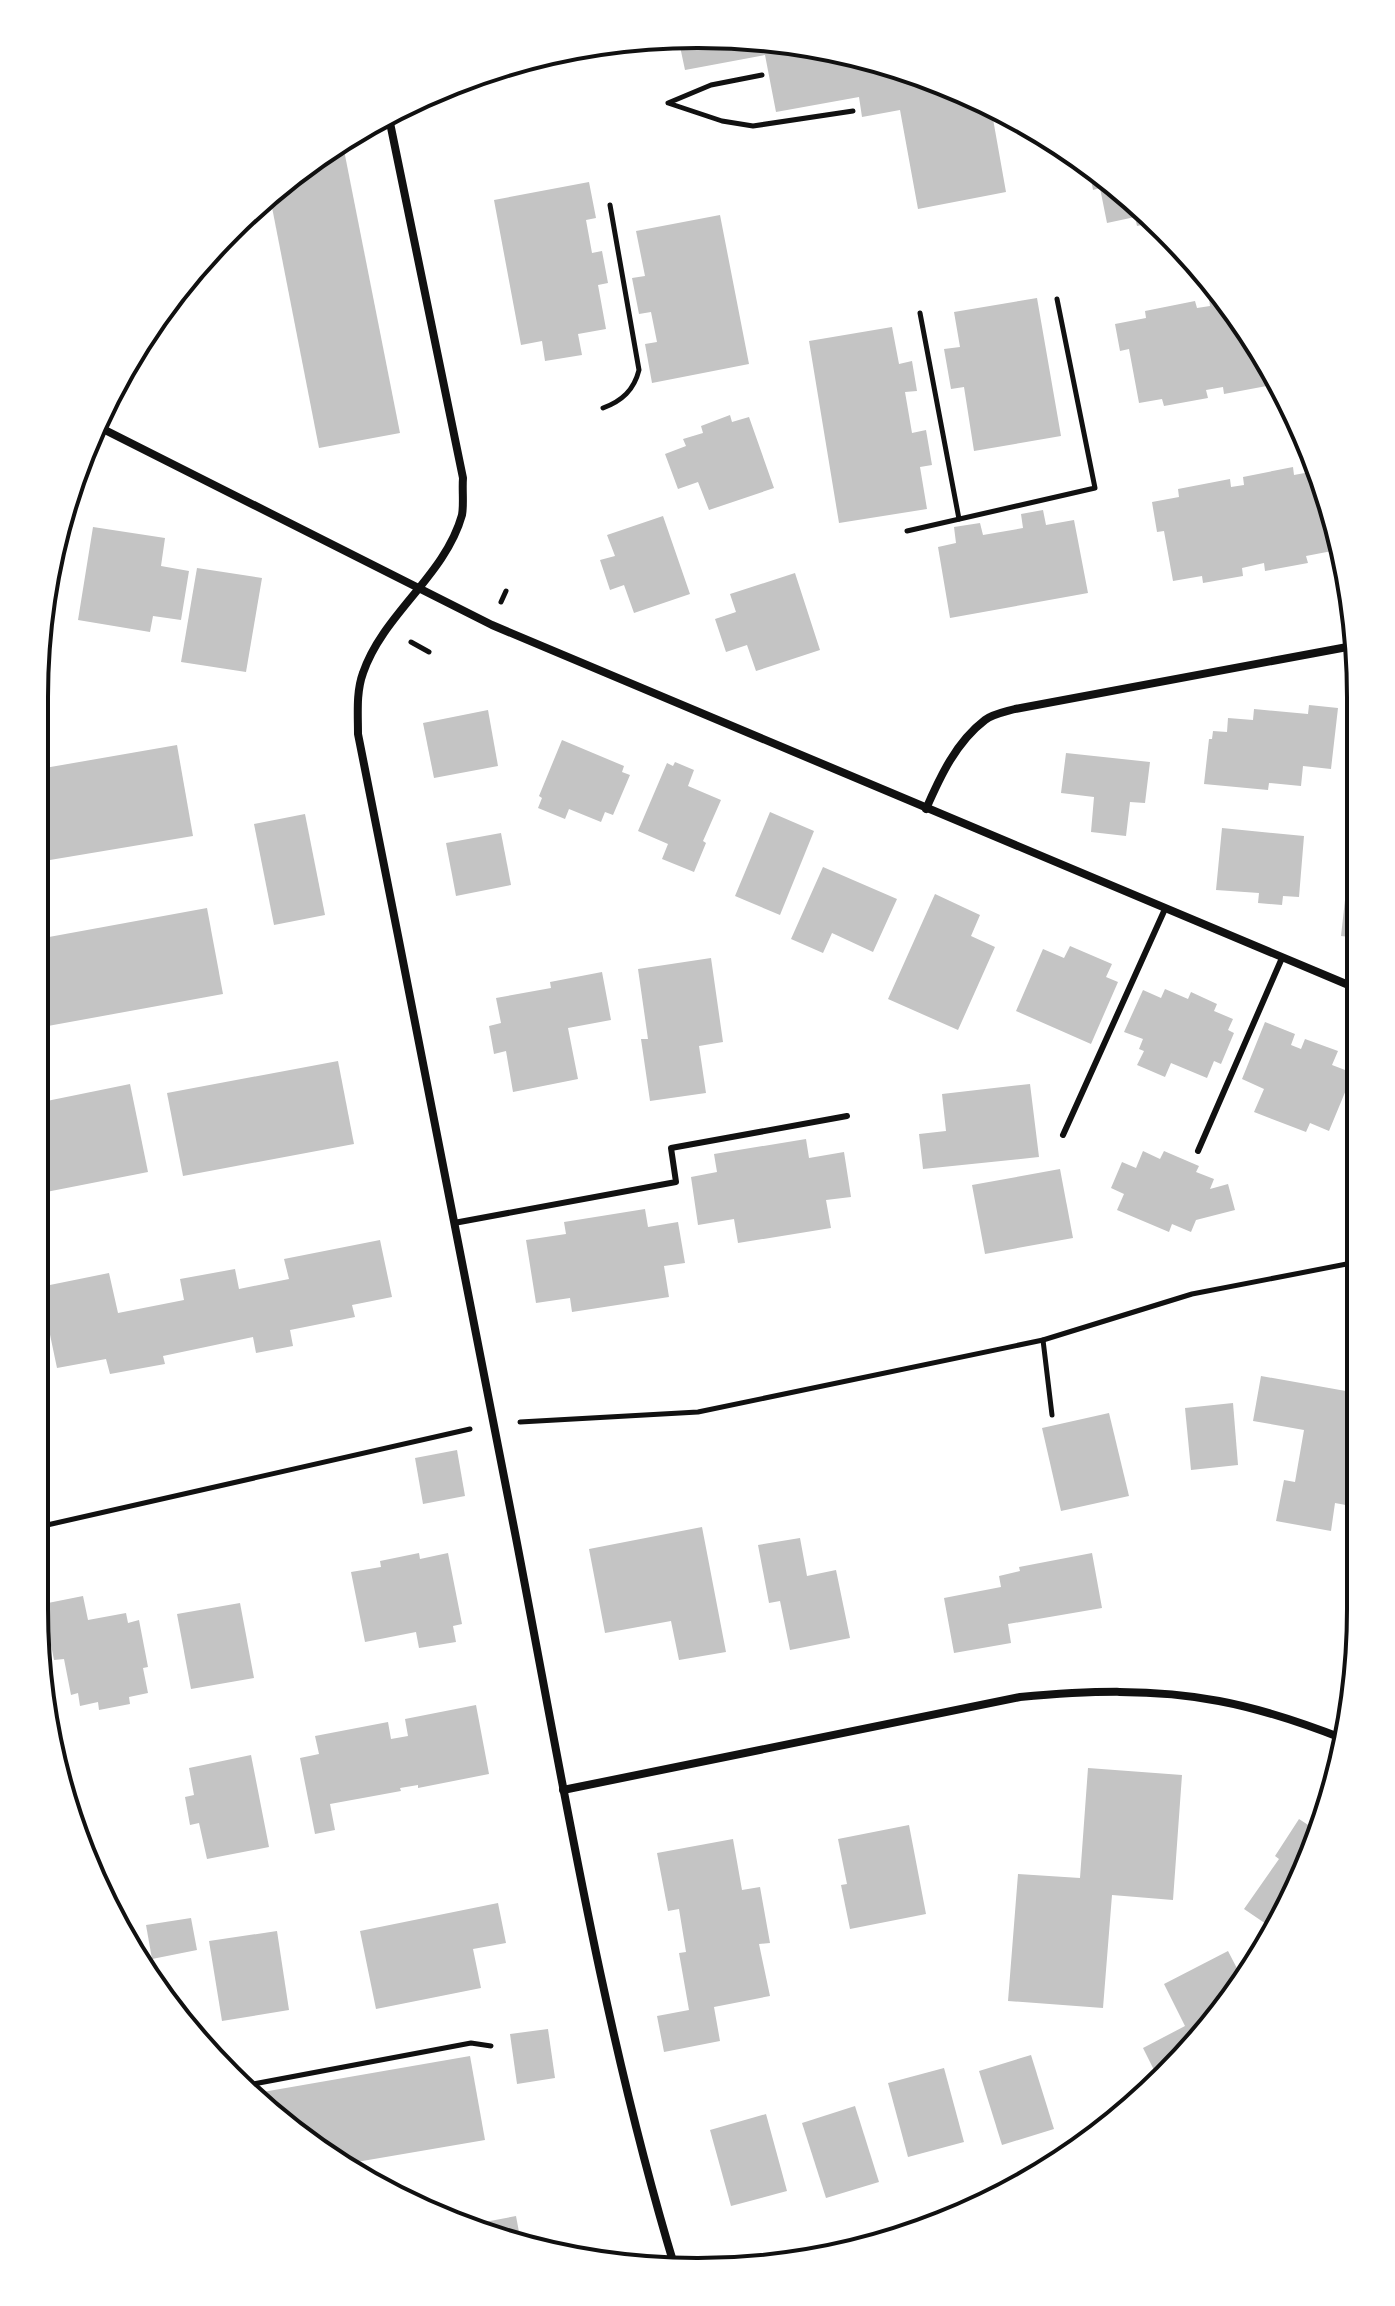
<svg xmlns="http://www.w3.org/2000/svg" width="1395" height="2306" viewBox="0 0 1395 2306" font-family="'Noto Serif',serif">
<rect width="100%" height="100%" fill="#fff"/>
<g fill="#c4c4c4">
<path d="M740,35L869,56L990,102L1006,192L918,209L900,110L862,117L859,97L776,112L765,55L685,70L678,37Z"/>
<path d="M342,140L400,433L319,448L269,192Z"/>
<path d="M1088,163L1101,171L1156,222L1137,226L1135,217L1107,223L1100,188L1093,190Z"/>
<path d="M589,182L596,218L586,220L592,253L602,251L608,283L598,285L606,329L578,334L582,355L545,361L542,341L521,345L494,200Z"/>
<path d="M720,215L749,364L652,383L645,344L657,342L651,312L639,314L632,278L645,276L636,231Z"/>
<path d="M1222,296L1272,366L1277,377L1271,378L1272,385L1224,394L1223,387L1206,390L1208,398L1164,406L1162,399L1139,403L1129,349L1120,351L1115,324L1146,318L1145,311L1195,301L1197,308L1210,306L1209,299Z"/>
<path d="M1037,298L1061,436L974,451L964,387L951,389L944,349L960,347L954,312Z"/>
<path d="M892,327L899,364L912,361L917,391L905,392L912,433L926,430L932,465L920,467L927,509L839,523L809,341Z"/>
<path d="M730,415L732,422L749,417L774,488L709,510L698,482L678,489L665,454L686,446L683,439L703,433L701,426Z"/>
<path d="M1309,464H1313L1338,525L1343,556L1334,558L1332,551L1306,556L1308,563L1265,571L1264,563L1242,568L1243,576L1203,583L1202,576L1173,581L1164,531L1157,532L1152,502L1179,497L1178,489L1230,479L1231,487L1244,485L1243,477L1293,467L1294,475L1310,472Z"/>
<path d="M1043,510L1046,525L1074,520L1088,593L950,618L938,547L956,543L954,527L980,523L983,535L1023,528L1021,514Z"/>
<path d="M663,516L690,594L634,613L624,585L610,590L600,560L615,556L607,535Z"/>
<path d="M93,527L165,538L161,566L189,571L181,620L153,616L150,632L78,620Z"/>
<path d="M197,568L262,578L246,672L181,662Z"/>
<path d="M795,573L820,650L756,671L747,645L726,652L715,619L736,612L730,594Z"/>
<path d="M1309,705L1338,708L1331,769L1303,766L1301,786L1269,783L1268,790L1204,784L1209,739H1212L1213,731L1227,732L1228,718L1253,720L1254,709L1308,714Z"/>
<path d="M488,710L498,766L434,778L423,723Z"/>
<path d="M562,740L624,766L622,772L630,775L613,815L605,812L601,822L569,809L565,819L538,808L542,798L539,796Z"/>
<path d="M177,745L193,836L38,862L39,769Z"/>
<path d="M1066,753L1150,762L1145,803L1130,802L1126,836L1091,832L1094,797L1061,793Z"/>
<path d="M675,762L694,770L688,786L721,800L703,841L706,843L694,872L662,859L668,844L638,831L667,763L673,766Z"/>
<path d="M770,812L814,831L780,915L735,896Z"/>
<path d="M305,814L325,915L274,925L254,824Z"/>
<path d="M1222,828L1304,836L1299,897L1283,896L1282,905L1258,903L1259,893L1216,890Z"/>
<path d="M501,833L511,885L456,896L446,843Z"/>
<path d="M823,867L897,899L873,952L832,933L823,953L791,939Z"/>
<path d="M1348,873L1359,874L1358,938L1341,936Z"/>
<path d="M935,894L980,915L971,936L995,947L958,1030L888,999Z"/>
<path d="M207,908L223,994L37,1028L38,939Z"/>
<path d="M1070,946L1112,964L1106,977L1118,982L1091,1044L1016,1011L1043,949L1064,958Z"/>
<path d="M711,958L723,1042L699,1046L706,1093L650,1101L641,1039H648L638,969Z"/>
<path d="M602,972L611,1020L568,1028L578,1079L513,1092L506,1051L494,1054L489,1026L501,1023L496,998L551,988L550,982Z"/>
<path d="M1165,989L1188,999L1191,992L1217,1004L1214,1011L1233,1019L1228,1030L1234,1033L1221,1064L1214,1061L1207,1078L1171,1063L1165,1077L1137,1065L1144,1051L1139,1049L1143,1039L1124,1032L1143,990L1161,998Z"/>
<path d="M1265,1022L1295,1034L1291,1045L1301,1049L1305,1039L1338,1051L1332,1065L1353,1073L1329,1131L1310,1123L1306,1132L1254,1112L1264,1089L1242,1079Z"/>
<path d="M338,1061L354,1144L183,1176L167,1093Z"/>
<path d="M130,1084L148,1172L36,1194L37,1103Z"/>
<path d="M1030,1084L1039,1157L923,1169L919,1134L946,1131L942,1094Z"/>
<path d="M806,1139L809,1158L844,1152L851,1197L826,1200L831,1228L738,1243L734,1219L698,1225L691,1177L717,1172L714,1154Z"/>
<path d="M1143,1151L1160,1159L1164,1151L1199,1166L1196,1172L1214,1179L1210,1189L1228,1184L1235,1210L1196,1220L1191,1232L1172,1224L1169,1232L1117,1210L1124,1194L1111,1188L1122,1162L1136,1168Z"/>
<path d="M1060,1169L1073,1238L985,1254L972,1185Z"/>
<path d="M645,1209L648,1227L678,1222L685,1263L664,1266L669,1297L572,1312L570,1298L536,1303L526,1240L566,1234L564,1222Z"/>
<path d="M380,1240L392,1297L352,1305L355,1317L290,1330L293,1346L256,1353L253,1337L163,1356L165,1364L110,1374L106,1359L57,1368L40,1287L109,1273L118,1313L184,1300L180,1279L235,1269L239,1289L289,1279L284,1259Z"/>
<path d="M1261,1376L1357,1393L1356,1476L1351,1506L1335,1503L1331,1531L1276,1521L1284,1480L1295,1482L1304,1430L1253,1421Z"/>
<path d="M1233,1403L1238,1465L1191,1470L1185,1408Z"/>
<path d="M1109,1413L1129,1496L1061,1511L1042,1428Z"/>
<path d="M457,1450L465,1496L423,1504L415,1458Z"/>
<path d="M702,1527L726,1652L679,1660L671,1621L605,1633L589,1549Z"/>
<path d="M800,1538L807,1576L836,1570L850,1638L790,1650L780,1601L769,1603L758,1545Z"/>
<path d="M419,1553L420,1559L448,1553L462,1624L453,1626L456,1642L419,1648L416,1632L365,1642L351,1572L381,1567L380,1561Z"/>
<path d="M1092,1553L1102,1608L1008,1624L1011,1643L954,1653L944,1598L1001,1587L999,1576L1020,1571L1019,1567Z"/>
<path d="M83,1596L88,1620L126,1613L128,1623L139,1620L148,1667L143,1668L148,1693L129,1697L130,1704L99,1710L98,1702L80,1706L78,1693L71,1695L64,1659L54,1660L43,1604Z"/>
<path d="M240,1603L254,1678L191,1689L177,1614Z"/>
<path d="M476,1705L489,1774L418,1788V1785L400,1788L401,1791L330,1804L335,1830L315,1834L300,1758L319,1754L315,1736L388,1722L391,1739L408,1736L405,1719Z"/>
<path d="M251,1755L269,1847L207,1859L199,1823L190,1825L185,1797L194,1795L189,1768Z"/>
<path d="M1088,1768L1182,1775L1173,1900L1112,1895L1103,2008L1008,2001L1018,1874L1080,1878Z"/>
<path d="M1299,1819L1319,1832L1311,1862L1272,1928L1244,1909L1279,1859L1275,1856Z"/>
<path d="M909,1825L926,1914L850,1929L841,1885L847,1884L838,1839Z"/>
<path d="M733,1839L742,1890L760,1887L770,1943L759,1944L770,1996L714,2007L720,2041L664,2052L657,2016L689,2010L679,1953L686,1952L679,1909L668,1911L657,1853Z"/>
<path d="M498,1903L506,1943L473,1949L481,1988L376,2009L360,1931Z"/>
<path d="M191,1918L197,1950L152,1959L146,1925Z"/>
<path d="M277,1931L289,2010L222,2021L209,1941Z"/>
<path d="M1228,1951L1243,1980L1224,2012L1158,2078L1143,2048L1185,2026L1164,1984Z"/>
<path d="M548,2029L555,2078L517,2084L510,2034Z"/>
<path d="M1031,2055L1054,2129L1002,2145L979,2071Z"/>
<path d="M470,2056L485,2140L339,2165L329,2160L257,2093Z"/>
<path d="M944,2068L964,2142L908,2157L888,2083Z"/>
<path d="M855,2106L879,2182L826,2198L802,2123Z"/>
<path d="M766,2114L787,2191L731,2206L710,2130Z"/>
<path d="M516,2216L521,2243L485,2237L463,2226Z"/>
</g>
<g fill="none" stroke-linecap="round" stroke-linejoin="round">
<g stroke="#111" stroke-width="5">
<path d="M762,75L711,85L668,103L722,121L753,126L853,111"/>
<path d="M920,313L959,519"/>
<path d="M603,408C622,401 634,390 639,370L610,205"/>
<path d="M907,531L1095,488L1057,299"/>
<path d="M501,602L506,591"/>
<path d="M411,642L429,652"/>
<path d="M1043,1340L1052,1415"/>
<path d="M520,1422L698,1412L1043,1340L1192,1294L1357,1262"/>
<path d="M34,1528L470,1429"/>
<path d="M248,2085L471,2043L491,2046"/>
</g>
<g stroke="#111" stroke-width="6">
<path d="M1063,1135L1165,909"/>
<path d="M1198,1151L1282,958"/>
<path d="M454,1223L676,1182L671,1148L847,1116"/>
</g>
<g stroke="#111" stroke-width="8">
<path d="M388,113L463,478C462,490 464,504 462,515C445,576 383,614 363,673C356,692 358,714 358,734C411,1002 465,1270 516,1538C563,1782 603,2030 675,2268"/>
<path d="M95,425L492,625L1358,989"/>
<path d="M926,809C940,777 956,742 985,720C993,714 1005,712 1015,709L1358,645"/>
<path d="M563,1790L1020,1697C1085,1691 1154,1688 1219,1701C1262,1709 1303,1723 1344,1739"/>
</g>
</g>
<path d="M0 0H1395V2306H0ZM697 48H698A649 649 0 0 1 1347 697V1609A649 649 0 0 1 698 2258H697A649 649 0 0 1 48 1609V697A649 649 0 0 1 697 48Z" fill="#fff" fill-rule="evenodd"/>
<path fill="none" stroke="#111" stroke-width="4" d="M697 48H698A649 649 0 0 1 1347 697V1609A649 649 0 0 1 698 2258H697A649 649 0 0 1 48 1609V697A649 649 0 0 1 697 48Z"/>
</svg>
